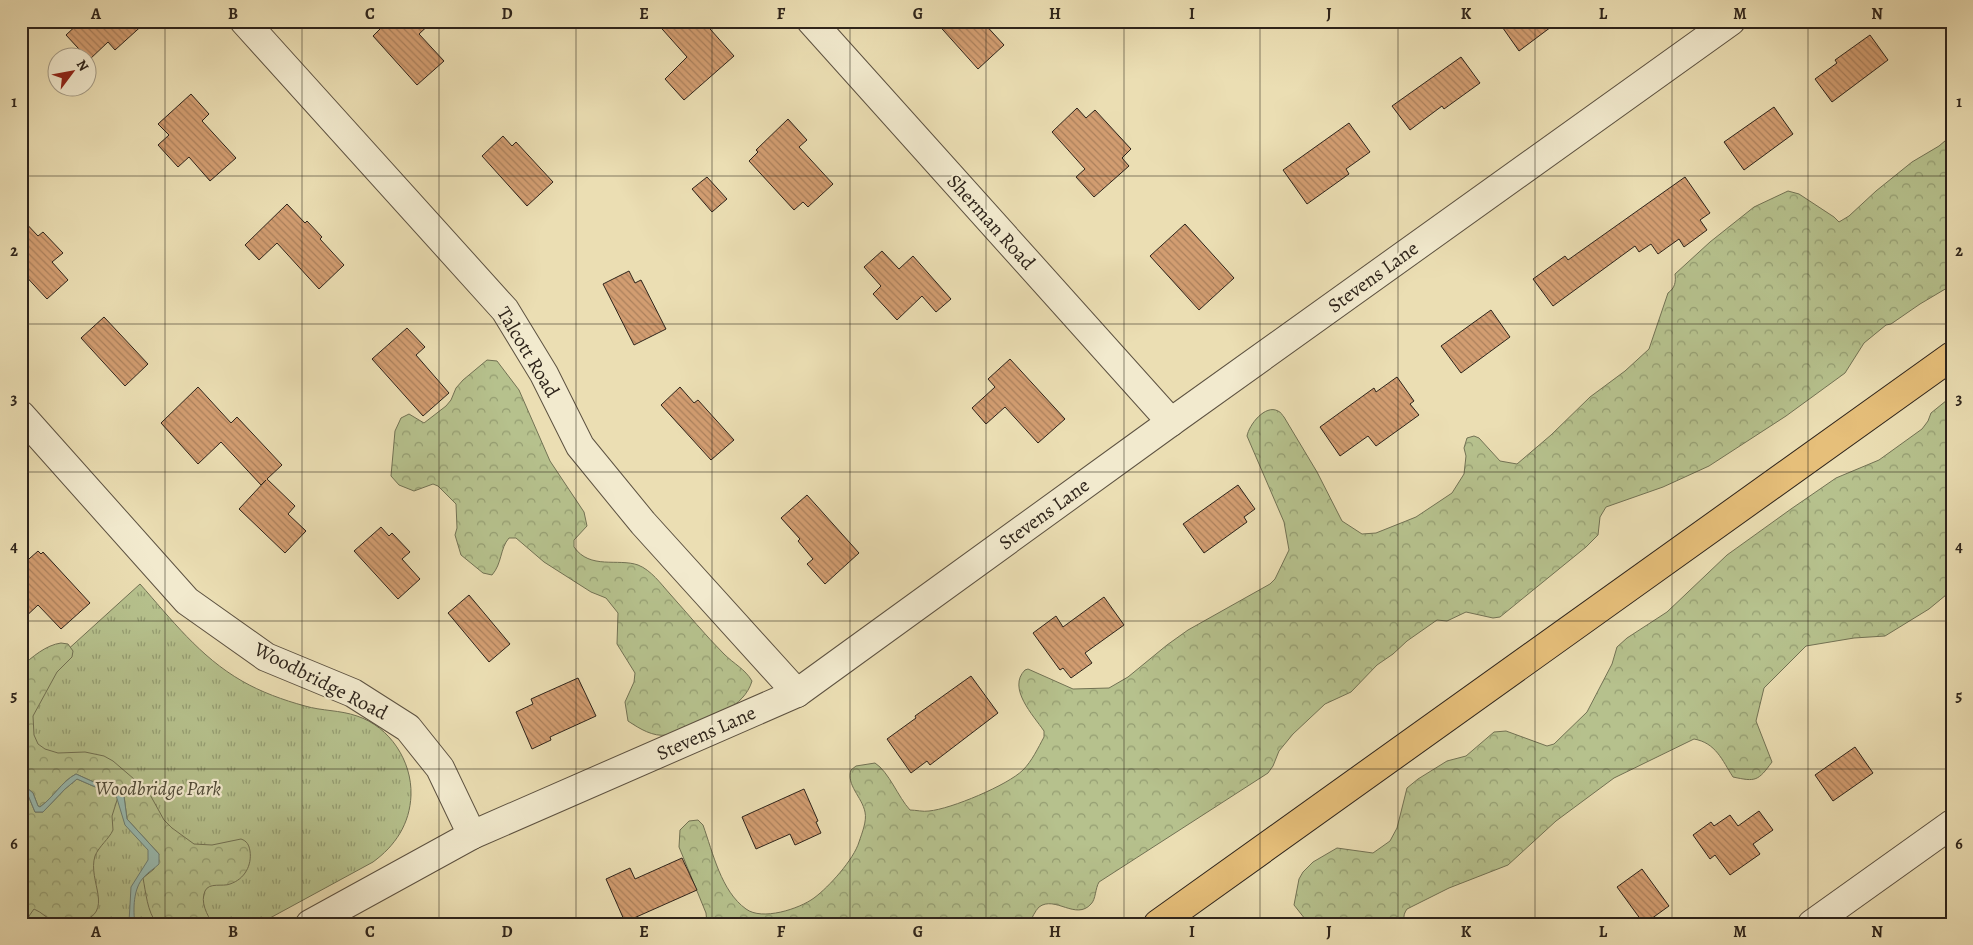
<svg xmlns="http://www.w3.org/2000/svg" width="1973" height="945" viewBox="0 0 1973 945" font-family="Alegreya,serif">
<defs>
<pattern id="grass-tufts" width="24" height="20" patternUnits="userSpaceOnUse" patternTransform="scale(1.25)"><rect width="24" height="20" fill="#b6c18d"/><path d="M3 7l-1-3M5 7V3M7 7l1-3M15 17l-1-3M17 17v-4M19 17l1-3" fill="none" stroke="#949d72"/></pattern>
<pattern id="forest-crowns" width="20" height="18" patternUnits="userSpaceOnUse" patternTransform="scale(1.25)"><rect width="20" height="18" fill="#b6c18d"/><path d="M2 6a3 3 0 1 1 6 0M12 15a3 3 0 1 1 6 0" fill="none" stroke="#949d72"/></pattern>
<pattern id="building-back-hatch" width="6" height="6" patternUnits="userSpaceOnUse" patternTransform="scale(1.25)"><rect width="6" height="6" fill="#d29d71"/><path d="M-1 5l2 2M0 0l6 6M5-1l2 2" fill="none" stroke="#ab805c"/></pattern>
</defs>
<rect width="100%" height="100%" fill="#ebdeb3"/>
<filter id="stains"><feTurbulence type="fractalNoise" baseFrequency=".004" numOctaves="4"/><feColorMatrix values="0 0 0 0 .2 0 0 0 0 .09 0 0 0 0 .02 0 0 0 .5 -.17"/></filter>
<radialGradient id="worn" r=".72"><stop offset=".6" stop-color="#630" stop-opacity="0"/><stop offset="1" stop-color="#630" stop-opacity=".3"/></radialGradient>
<path fill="url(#grass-tufts)" stroke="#727254" d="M140,584C171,619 200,657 242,681C261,692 283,700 305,706C322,711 340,710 357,716C390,727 412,761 411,795C410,824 395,846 373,862L259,924H21V692Z"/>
<g fill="url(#forest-crowns)" stroke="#727254">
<path d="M1952,135V285L1920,304L1891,324L1886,325L1864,343L1845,373L1786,416L1709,466L1663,487L1606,507L1600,517L1598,535L1586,547L1500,617L1493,618L1466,612L1447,621L1437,620L1407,641L1393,654L1377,665L1351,692L1325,704L1293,734L1279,751L1273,766L1268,773L1099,882C1095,889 1096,899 1091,904C1076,921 1055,895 1039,907C1035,911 1032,918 1029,924H707L706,913L679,847L680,830L689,821L698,820L703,825C713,853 721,891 746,909C762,921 799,909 814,898C829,887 854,859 859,842C862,833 867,821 865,812C862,797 846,785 851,770L856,766L875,763C889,772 898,797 910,810C916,810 923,812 929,811C951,809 1008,785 1023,770C1032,761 1038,748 1044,737V731C1033,715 1007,688 1025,670L1028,669L1073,689L1109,688L1128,677L1167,645L1188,630L1270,584L1275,579L1289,550L1284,522L1247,436C1249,425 1265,404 1278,411C1281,412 1282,415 1284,417L1317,472L1342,521L1362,534L1376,533L1416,517L1452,493L1464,474L1466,456L1464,448L1467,438L1474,436L1479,438L1500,461L1517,464L1551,435L1590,397L1625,371L1649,349L1668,293C1675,288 1676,282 1675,274L1710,242L1754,207L1788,191L1799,194L1834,217L1839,222L1849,216L1876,191L1912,162L1939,146Z"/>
<path d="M487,360L497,361L519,390L550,461L584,512L587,526L574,540V547C590,570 618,558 638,565C651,570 661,584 670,594C688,614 705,635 724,654C734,664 745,669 752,681C744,708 712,717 689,727C682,729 674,734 667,735C653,737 640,729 628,721L625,702L634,682L635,673L617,644L618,613L606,598L591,592L544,562L516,538H509C500,548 502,564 492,575L483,573L461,555L455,535L457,528L456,504L438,486L433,484L414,491L399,485L391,476L395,431L401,418L409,414L424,423L446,406L451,400L456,388L463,380Z"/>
<path d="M1952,396V590L1929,609L1885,636L1854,638L1806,646L1764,688L1756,721L1772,762C1758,781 1756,782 1733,777C1722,760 1716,743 1694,739L1614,778L1556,821L1508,865L1449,888L1407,909C1403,915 1403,918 1407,924H1370L1362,919L1357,924H1309L1294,905L1299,879L1303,872L1313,862L1337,848L1373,853L1390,841L1397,828L1407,788L1418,779L1447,761L1466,756L1494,732L1506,731L1547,746L1554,744L1587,712L1612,664L1617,647L1627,638L1667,612L1727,555L1791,509L1836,478L1879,460L1922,429L1928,421L1931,413Z"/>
<path d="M61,643L68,644L73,651L72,657L57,672L33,716L34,735L38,744L45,749L58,753L85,752L104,756L113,761L148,791L164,820L172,828L194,844L212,845L241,839C247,841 249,845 250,851C252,865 245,879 230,884C223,887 209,882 205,891C200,902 207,915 213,924H157C147,911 146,893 143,878L154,869L159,854L127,819L124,796L115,785L98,784L76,774C61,782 54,797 40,807L38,806L33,793L21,783V667C32,657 46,645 61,643Z"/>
<path d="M77,779L100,789H111L118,797L112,816L113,830C109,839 99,846 95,856C87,881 116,912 80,922C74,924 62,926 57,923C48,920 42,912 34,909L29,916L28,924H21V788L28,795L35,812H43L65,789Z"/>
</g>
<path fill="#99bbb1" stroke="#6e7f75" d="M76,774L98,784H115L119,787L124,796L127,819L159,854V864C154,869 148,872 144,877C133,888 133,910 135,924H130L129,922L131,887L148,860V850L125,825L115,792L111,789H100L77,779L65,789L43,812H35L28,795L21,788V783L33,793L38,806L40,807C54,797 61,782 76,774Z"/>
<g fill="url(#building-back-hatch)" stroke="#2e241b">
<path d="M81,21H147L115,50L108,42L89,60L66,35Z"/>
<path d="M388,21H433L419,34L444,61L417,85L373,36Z"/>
<path d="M655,21H703L734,56L684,100L665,79L687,57Z"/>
<path d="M935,21H982L1004,45L978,69Z"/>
<path d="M1498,21H1559L1519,51Z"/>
<path d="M1870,35L1888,60L1832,102L1815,79L1837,63L1835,60Z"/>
<path d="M1461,57L1480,83L1444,109L1442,106L1410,130L1392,106Z"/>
<path d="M191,94L209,114L202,121L236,158L210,181L189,157L178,167L158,145L169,135L158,124Z"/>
<path d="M1774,107L1793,134L1744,170L1724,142Z"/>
<path d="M1077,108L1086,118L1095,110L1131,149L1122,158L1129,166L1094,197L1076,177L1085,169L1052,132Z"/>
<path d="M788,119L807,140L799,147L833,184L808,207L803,202L794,210L749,161L758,152L756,150Z"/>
<path d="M1349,123L1370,152L1346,169L1349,174L1307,204L1283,170Z"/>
<path d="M503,136L512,146L516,142L553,182L527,206L482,156Z"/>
<path d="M707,177L727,199L712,212L692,189Z"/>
<path d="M1685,177L1710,213L1700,220L1707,230L1684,247L1679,239L1658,254L1651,244L1639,252L1635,246L1553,306L1533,279L1565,256L1568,260Z"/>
<path d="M287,204L305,223L307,221L322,237L320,239L344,265L319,289L277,243L259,260L245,245Z"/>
<path d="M21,218L38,236L43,232L63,253L52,262L68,280L47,299L21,271Z"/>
<path d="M1185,224L1234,278L1199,310L1150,256Z"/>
<path d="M882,251L899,269L913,256L951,299L936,312L922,296L897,320L873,294L881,286L864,267Z"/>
<path d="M629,271L635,283L641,280L666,329L634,345L603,284Z"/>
<path d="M1491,310L1510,337L1461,373L1441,346Z"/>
<path d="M104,317L148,364L125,386L81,338Z"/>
<path d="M407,328L425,347L416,355L449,393L423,416L372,359Z"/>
<path d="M1010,359L1065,419L1038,443L1005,407L986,424L972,408L995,387L988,379Z"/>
<path d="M1397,377L1414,401L1410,404L1419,415L1376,446L1368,436L1340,456L1320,427L1374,388L1376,392Z"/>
<path d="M198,387L231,423L237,417L282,465L267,479L295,506L288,514L306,531L285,553L239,509L266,480L261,485L221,442L198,464L161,423Z"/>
<path d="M680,387L694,403L698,400L734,440L711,460L661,405Z"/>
<path d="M1238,485L1255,509L1244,517L1247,522L1204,553L1183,524Z"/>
<path d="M807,495L859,553L825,584L807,564L813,559L798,541L800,539L781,518Z"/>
<path d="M381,527L389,536L392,533L410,552L402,559L420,579L398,599L354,551Z"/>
<path d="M38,551L41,554L43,552L90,603L61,629L38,605L21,621V566Z"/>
<path d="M469,595L510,644L489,662L448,613Z"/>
<path d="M1104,597L1124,625L1085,653L1092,663L1071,678L1063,668L1060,670L1033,633L1056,616L1063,627Z"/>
<path d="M971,676L998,713L930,765L927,761L911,773L887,739L916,718L915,716Z"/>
<path d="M578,678L596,716L550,737L551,740L532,749L516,712L533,704L531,699Z"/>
<path d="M1855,747L1873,773L1833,801L1815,775Z"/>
<path d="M804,789L818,821L816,822L821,833L795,845L790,834L756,849L742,817Z"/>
<path d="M1759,811L1773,830L1753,844L1760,854L1730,875L1715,855L1710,859L1693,835L1711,822L1714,826L1730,815L1738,826Z"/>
<path d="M682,858L697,890L625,922L606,879L630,868L635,879Z"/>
<path d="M1642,869L1669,906L1644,924L1617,887Z"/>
</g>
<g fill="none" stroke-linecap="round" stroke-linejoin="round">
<g stroke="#5d5241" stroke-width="30">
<g id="minor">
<path d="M244,21L505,310L544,374L580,446L643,523L797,693"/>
<path d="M811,21L1171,422"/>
<path d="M21,415L187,601L266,657L353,693L408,728L440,768L472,835"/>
<path d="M310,924L472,835L797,693L1171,422L1731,21"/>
<path d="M1812,924L1952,824"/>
</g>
</g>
<g stroke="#2e241b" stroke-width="30">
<path id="major" d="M1158,924L1952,356"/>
</g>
<use href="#minor" stroke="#f2eace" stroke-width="28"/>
<use href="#major" stroke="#e6bf7a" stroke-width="28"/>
</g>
<path fill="none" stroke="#2e241b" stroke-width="1" stroke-opacity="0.55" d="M165,21V924M302,21V924M439,21V924M576,21V924M712,21V924M850,21V924M986,21V924M1124,21V924M1260,21V924M1398,21V924M1535,21V924M1672,21V924M1808,21V924M21,176H1952M21,324H1952M21,472H1952M21,621H1952M21,769H1952"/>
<g text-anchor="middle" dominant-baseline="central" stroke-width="4.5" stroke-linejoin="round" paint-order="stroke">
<g font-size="20" fill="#2e241b" stroke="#f2eace">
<text transform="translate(991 222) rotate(48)">Sherman Road</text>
<text transform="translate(1373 277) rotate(-36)">Stevens Lane</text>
<text transform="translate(528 352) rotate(59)">Talcott Road</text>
<text transform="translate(1044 514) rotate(-36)">Stevens Lane</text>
<text transform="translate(321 681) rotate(27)">Woodbridge Road</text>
<text transform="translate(706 733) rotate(-24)">Stevens Lane</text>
</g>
<g font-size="20" font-style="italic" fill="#504b38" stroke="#f2eace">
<text x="158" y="788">Woodbridge Park</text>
</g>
</g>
<rect width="1973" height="945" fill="none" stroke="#ebdeb3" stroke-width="55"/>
<g transform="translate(72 72) rotate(58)"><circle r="24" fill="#f2eace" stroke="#a49b86"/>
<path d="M0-4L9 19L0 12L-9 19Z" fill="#8f2418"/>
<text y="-8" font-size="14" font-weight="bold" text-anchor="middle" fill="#2e241b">N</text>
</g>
<rect x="28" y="28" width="1918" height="890" fill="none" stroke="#2e241b" stroke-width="2"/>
<g font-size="16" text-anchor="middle" font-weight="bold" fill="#2e241b">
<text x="96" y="19">A</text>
<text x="233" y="19">B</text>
<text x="370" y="19">C</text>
<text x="507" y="19">D</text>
<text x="644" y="19">E</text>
<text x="781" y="19">F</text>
<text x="918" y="19">G</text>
<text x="1055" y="19">H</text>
<text x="1192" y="19">I</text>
<text x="1329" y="19">J</text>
<text x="1466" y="19">K</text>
<text x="1603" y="19">L</text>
<text x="1740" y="19">M</text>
<text x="1877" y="19">N</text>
<text x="14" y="107">1</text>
<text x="1959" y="107">1</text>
<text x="14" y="256">2</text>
<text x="1959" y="256">2</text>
<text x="14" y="404">3</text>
<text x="1959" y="404">3</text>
<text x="14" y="552">4</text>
<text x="1959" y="552">4</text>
<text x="14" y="701">5</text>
<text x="1959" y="701">5</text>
<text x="14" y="849">6</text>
<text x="1959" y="849">6</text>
<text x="96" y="937">A</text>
<text x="233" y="937">B</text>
<text x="370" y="937">C</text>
<text x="507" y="937">D</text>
<text x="644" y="937">E</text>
<text x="781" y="937">F</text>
<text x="918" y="937">G</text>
<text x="1055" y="937">H</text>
<text x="1192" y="937">I</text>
<text x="1329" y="937">J</text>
<text x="1466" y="937">K</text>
<text x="1603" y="937">L</text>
<text x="1740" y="937">M</text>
<text x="1877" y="937">N</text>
</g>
<rect width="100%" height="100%" filter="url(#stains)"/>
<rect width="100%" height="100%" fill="url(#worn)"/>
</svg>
